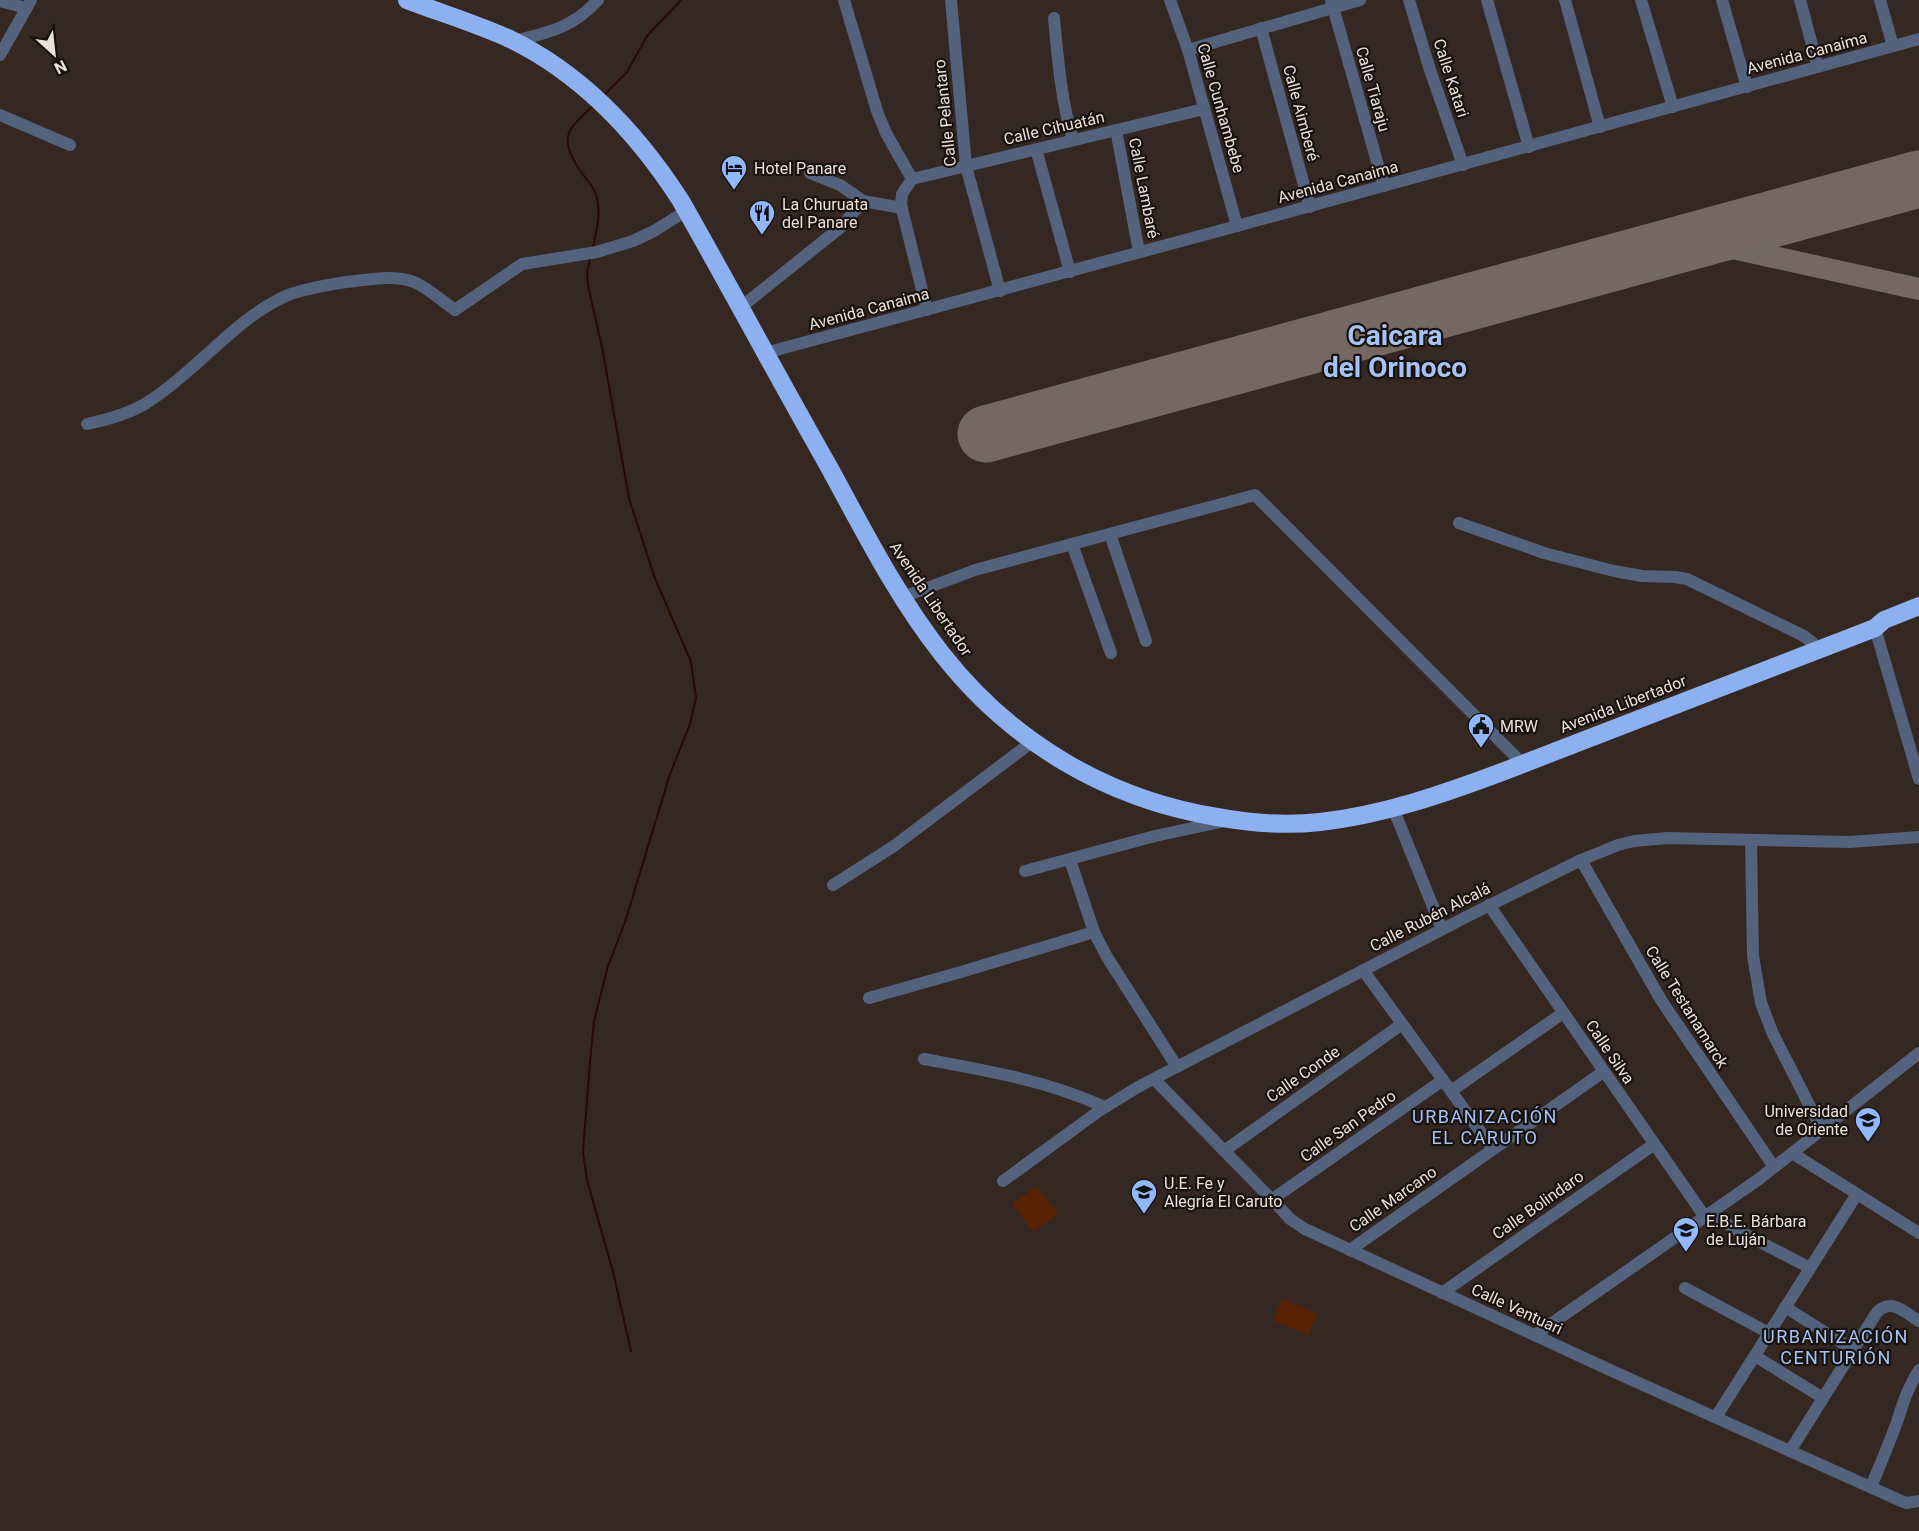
<svg xmlns="http://www.w3.org/2000/svg" width="1919" height="1531" viewBox="0 0 1919 1531" font-family="Roboto,sans-serif">
<rect width="100%" height="100%" fill="#352721"/>
<g fill="#592303">
<path d="M1037,1186L1058,1214L1033,1232L1012,1204Z"/>
<path d="M1282,1299L1317,1313L1308,1335L1274,1321Z"/>
</g>
<g fill="none" stroke-linecap="round" stroke-linejoin="round">
<g stroke="#2b0a00" stroke-width="2">
<path d="M605,94L627,72L647,36L681,0"/>
<path d="M593,106C568,129 558,137 579,169C584,177 591,183 595,192C602,210 597,229 593,247"/>
<path d="M590,259L587,273L588,286L602,347L629,498L654,576L691,662L696,698L690,724L670,774L625,922L608,966L594,1021L590,1062L583,1152L587,1180L613,1272L631,1351"/>
</g>
<path stroke="#756863" stroke-width="22" d="M1696,240L1919,289"/>
<path stroke="#756863" stroke-width="57" d="M986,434L1919,179"/>
<g stroke="#54637d" stroke-width="12">
<path d="M844,0L877,111L886,133L912,179"/>
<path d="M951,0L966,166L1000,291"/>
<path d="M1170,0L1188,50L1237,226"/>
<path d="M1331,0L1384,186"/>
<path d="M1409,0L1429,67L1463,165"/>
<path d="M1487,0L1529,147"/>
<path d="M1565,0L1600,127"/>
<path d="M1641,0L1673,107"/>
<path d="M1722,0L1747,87"/>
<path d="M1800,0L1818,67"/>
<path d="M1880,0L1893,46"/>
<path d="M0,1L26,8"/>
<path d="M1054,18C1058,60 1061,100 1073,140"/>
<path d="M1261,28L1310,207"/>
<path d="M513,41C547,33 573,28 598,0"/>
<path d="M1188,50L1360,0"/>
<path d="M0,55L31,0"/>
<path d="M0,115L70,145"/>
<path d="M1116,130L1139,252"/>
<path d="M1036,149L1070,272"/>
<path d="M810,173L840,185L863,201L902,208"/>
<path d="M912,179L1204,109"/>
<path d="M912,179L902,194L901,205L927,310"/>
<path d="M740,308L841,227L863,201"/>
<path d="M765,353L1237,226L1919,39"/>
<path d="M87,424C110,419 132,413 151,400C199,369 235,318 288,295C306,288 327,285 346,282C367,280 393,274 414,282C428,288 442,301 455,310L522,264L597,252L633,241L654,231L686,211"/>
<path d="M1459,523L1544,553L1614,571L1642,576L1675,577L1687,579L1804,636L1814,644L1817,650"/>
<path d="M1110,534L1146,641"/>
<path d="M1072,544L1111,653"/>
<path d="M903,597L975,570L1255,495L1523,764"/>
<path d="M1875,628L1919,779"/>
<path d="M1393,808L1442,929"/>
<path d="M1751,840L1753,956L1761,1003L1773,1034L1822,1130"/>
<path d="M1070,860L1094,932L1107,957L1177,1067"/>
<path d="M1581,860L1661,1000L1774,1167"/>
<path d="M1025,871L1155,836L1225,821"/>
<path d="M833,885L894,846L1032,742"/>
<path d="M1489,905L1705,1217"/>
<path d="M1363,970L1493,1149"/>
<path d="M869,998L961,972L1094,932"/>
<path d="M924,1059C989,1071 1045,1080 1105,1107"/>
<path d="M1154,1079L1281,1209L1290,1219L1305,1229L1610,1370L1899,1500L1906,1503L1919,1501"/>
<path d="M1451,1091L1563,1013"/>
<path d="M1224,1151L1402,1024"/>
<path d="M1792,1153L1919,1233"/>
<path d="M1003,1181L1099,1111L1138,1087L1472,914L1581,860L1618,845L1634,841L1668,838L1849,842L1919,837"/>
<path d="M1271,1200L1443,1080"/>
<path d="M1711,1213L1735,1229L1810,1268"/>
<path d="M1350,1250L1603,1072"/>
<path d="M1685,1288L1769,1333"/>
<path d="M1442,1293L1653,1145"/>
<path d="M1785,1307L1853,1350"/>
<path d="M1535,1335L1759,1179L1919,1053"/>
<path d="M1755,1356L1823,1398"/>
<path d="M1716,1417L1857,1194"/>
<path d="M1790,1451L1877,1312C1893,1298 1904,1312 1919,1321"/>
<path d="M1871,1487C1880,1465 1889,1444 1897,1422C1903,1403 1908,1387 1919,1370"/>
</g>
<path stroke="#8cb0f0" stroke-width="18" d="M407,0C441,13 477,24 510,39C582,74 638,134 681,201C731,289 779,379 829,467C864,531 897,597 942,654C1011,742 1107,799 1217,817C1250,823 1286,826 1320,822C1383,815 1443,794 1502,772L1875,628L1884,620L1919,606"/>
</g>
<defs>
<g id="hotel-pin" transform="scale(1.35)"><path d="M0 17L-7.5 6A9.5 9.5 0 1 1 7.5 6Z" fill="#91b8fd" stroke="#18120f"/><path d="M-6-4.5h1.5V1H6V5H4.5V3h-9V5H-6ZM-4 0a1.8 1.8 0 1 1 3.6 0ZM.5 0V-2.5h3Q6-2.5 6 0Z" fill="#111"/></g>
<g id="restaurant-pin" transform="scale(1.35)"><path d="M0 17L-7.5 6A9.5 9.5 0 1 1 7.5 6Z" fill="#91b8fd" stroke="#18120f"/><path d="M-5-6h1v4h1v-4h1v4h1v-4h1v5L-1.5 .5V6h-2V.5L-5-1ZM5-6V6H3V1.5H1.5Q1.5-4 5-6Z" fill="#111"/></g>
<g id="civic-pin" transform="scale(1.35)"><path d="M0 17L-7.5 6A9.5 9.5 0 1 1 7.5 6Z" fill="#91b8fd" stroke="#18120f"/><path d="M-.6-6.5H3V-4.5H.6V-3L4-1V1h2V6H-6V1h2V-1L-.6-3ZM-1.2 2.5V6h2.4V2.5Z" fill="#111"/></g>
<g id="university-pin" transform="scale(1.35)"><path d="M0 17L-7.5 6A9.5 9.5 0 1 1 7.5 6Z" fill="#91b8fd" stroke="#18120f"/><path d="M0-5L7-2L0 1L-7-2ZM-4 1L0 2.5L4 1V4Q0 6-4 4Z" fill="#111"/></g>
<g id="school-pin" transform="scale(1.35)"><path d="M0 17L-7.5 6A9.5 9.5 0 1 1 7.5 6Z" fill="#91b8fd" stroke="#18120f"/><path d="M0-5L7-2L0 1L-7-2ZM-4 1L0 2.5L4 1V4Q0 6-4 4Z" fill="#111"/></g>
</defs>
<g fill-rule="evenodd">
<use href="#hotel-pin" x="734" y="168"/>
<use href="#restaurant-pin" x="762" y="213"/>
<use href="#civic-pin" x="1481" y="726"/>
<use href="#university-pin" x="1868" y="1120"/>
<use href="#school-pin" x="1144" y="1192"/>
<use href="#school-pin" x="1686" y="1230"/>
</g>
<g text-anchor="middle" dominant-baseline="central" stroke-width="4.5" stroke-linejoin="round" paint-order="stroke">
<g font-size="16" fill="#ebe1dd" stroke="#18120f">
<text transform="translate(1807 53) rotate(-15)">Avenida Canaima</text>
<text transform="translate(1451 78) rotate(72)">Calle Katari</text>
<text transform="translate(1373 89) rotate(74)">Calle Tiaraju</text>
<text transform="translate(1221 108) rotate(74)">Calle Cunhambebe</text>
<text transform="translate(945 113) rotate(-96)">Calle Pelantaro</text>
<text transform="translate(1301 113) rotate(75)">Calle Aimberé</text>
<text transform="translate(1054 128) rotate(-13)">Calle Cihuatán</text>
<text transform="translate(1338 182) rotate(-15)">Avenida Canaima</text>
<text transform="translate(1144 188) rotate(79)">Calle Lambaré</text>
<text transform="translate(869 309) rotate(-15)">Avenida Canaima</text>
<text transform="translate(931 599) rotate(56)">Avenida Libertador</text>
<text transform="translate(1623 704) rotate(-21)">Avenida Libertador</text>
<text transform="translate(1430 917) rotate(-27)">Calle Rubén Alcalá</text>
<text transform="translate(1687 1007) rotate(58)">Calle Testanamarck</text>
<text transform="translate(1610 1052) rotate(56)">Calle Silva</text>
<text transform="translate(1303 1074) rotate(-35)">Calle Conde</text>
<text transform="translate(1348 1126) rotate(-35)">Calle San Pedro</text>
<text transform="translate(1393 1199) rotate(-35)">Calle Marcano</text>
<text transform="translate(1538 1205) rotate(-35)">Calle Bolindaro</text>
<text transform="translate(1517 1309) rotate(25)">Calle Ventuari</text>
</g>
<g font-size="16" fill="#ebe1dd" stroke="#18120f" text-anchor="start">
<text x="754" y="168">Hotel Panare</text>
<text x="782" y="204">La Churuata<tspan x="782" dy="18">del Panare</tspan></text>
<text x="1500" y="726">MRW</text>
<text x="1848" y="1111" text-anchor="end">Universidad<tspan x="1848" dy="18">de Oriente</tspan></text>
<text x="1164" y="1183">U.E. Fe y<tspan x="1164" dy="18">Alegría El Caruto</tspan></text>
<text x="1706" y="1221">E.B.E. Bárbara<tspan x="1706" dy="18">de Luján</tspan></text>
</g>
<g font-size="18" letter-spacing="1.5" fill="#a5c3f6" stroke="#18120f">
<text x="1485" y="1116">URBANIZACIÓN<tspan x="1485" dy="21">EL CARUTO</tspan></text>
<text x="1836" y="1336">URBANIZACIÓN<tspan x="1836" dy="21">CENTURIÓN</tspan></text>
</g>
<g font-size="28" font-weight="bold" fill="#a5c3f6" stroke="#18120f">
<text x="1395" y="335">Caicara<tspan x="1395" dy="32">del Orinoco</tspan></text>
</g>
</g>
<g transform="translate(54 54) rotate(153)" stroke="#18120f" stroke-width="4.5" paint-order="stroke">
<path d="M0-4.5L10 22L0 15L-10 22Z" fill="#ebe1dd"/>
<text y="-9" font-size="16" font-weight="bold" text-anchor="middle" fill="#ebe1dd">N</text>
</g>
</svg>
